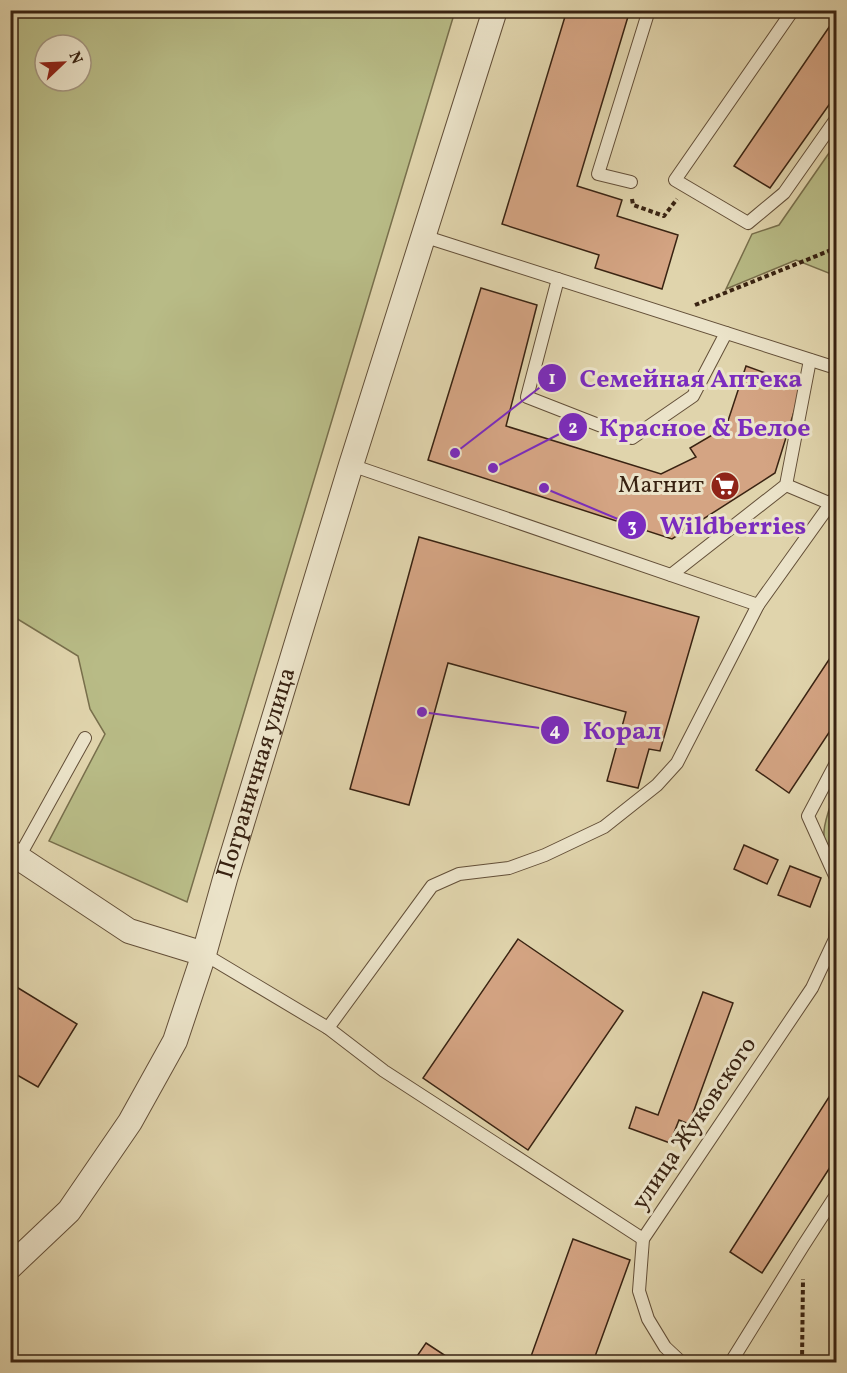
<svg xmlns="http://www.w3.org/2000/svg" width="847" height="1373" viewBox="0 0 847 1373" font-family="Vollkorn,serif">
<rect width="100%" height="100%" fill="#e0d4ac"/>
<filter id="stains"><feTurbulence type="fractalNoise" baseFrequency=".00333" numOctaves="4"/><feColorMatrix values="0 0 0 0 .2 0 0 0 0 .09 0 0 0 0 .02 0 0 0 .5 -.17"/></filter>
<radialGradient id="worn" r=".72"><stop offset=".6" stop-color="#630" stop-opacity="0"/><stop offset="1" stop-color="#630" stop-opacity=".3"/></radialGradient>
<g fill="#b8bb86" stroke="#786f4c" stroke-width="1.5" fill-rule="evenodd">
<path d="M10,11H455L187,902L49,841L105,734L90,709L78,656L11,615ZM45,45H81V81H45Z"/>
<path d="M836,143V276L796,260L726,289L752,234L779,225Z"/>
<path d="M836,789V856C812,842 830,810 836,789Z"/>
</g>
<g fill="#d4a483" stroke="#392312" stroke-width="1.5">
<path d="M567,10H630L577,186L622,200L617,216L678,235L662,289L595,268L599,255L502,224Z"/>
<path d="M836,17V95L770,188L734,166Z"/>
<path d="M481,288L537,305L506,426L661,474L696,457L690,448L726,427L746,366L802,386L775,473L672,539L428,460Z"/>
<path d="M419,537L699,617L660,751L649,749L638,788L607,781L626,712L448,663L409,805L350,789Z"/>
<path d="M836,649V722L789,793L756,770Z"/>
<path d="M744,845L778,860L767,884L734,869Z"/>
<path d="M790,866L821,878L810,907L778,895Z"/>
<path d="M518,939L623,1011L528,1150L423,1078Z"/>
<path d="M10,983L77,1024L38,1087L10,1071Z"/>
<path d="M703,992L733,1003L689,1124L679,1120L670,1143L629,1128L636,1107L658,1115Z"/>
<path d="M836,1086V1158L762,1273L730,1252Z"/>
<path d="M573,1239L630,1260L593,1362H529Z"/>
<path d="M426,1343L455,1362H413Z"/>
</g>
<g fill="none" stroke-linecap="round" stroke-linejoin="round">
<g stroke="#634f38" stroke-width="14">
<g id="lane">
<path d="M793,10L675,180L748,223L784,193L836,119"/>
<path d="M631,182L598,174L649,10"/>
<path d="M423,236L836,368"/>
<path d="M558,279L527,397L632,438L693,396L726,333"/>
<path d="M351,465L758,605"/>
<path d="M786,485L836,506"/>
<path d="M671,575L786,485L810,360"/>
<path d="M836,763L808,816L836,878"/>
<path d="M19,857L85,738"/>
<path d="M204,954L328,1028L384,1071L643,1239"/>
<path d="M328,1028L432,886L459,874L509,868L545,855L604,827L657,785L677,763L758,605L836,496"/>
<path d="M681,1362L665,1347L648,1319L639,1291L643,1239L812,988L835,939L836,910"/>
<path d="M731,1362L803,1246L836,1195"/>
</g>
</g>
<g stroke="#634f38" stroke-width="26">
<g id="street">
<path d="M10,852L129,931L204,954"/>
<path id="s1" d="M10,1267L69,1211L130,1122L175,1041L204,954L225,879L351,465L495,10"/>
</g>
</g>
<g stroke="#392312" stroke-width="4" stroke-dasharray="4.5 3" stroke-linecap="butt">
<path d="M830,157L836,166"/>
<path d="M632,199L633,205L664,216L677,199"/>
<path d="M695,305L836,248"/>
<path d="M802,1362L803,1279"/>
</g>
<use href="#lane" stroke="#ebe3c9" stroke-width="12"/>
<use href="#street" stroke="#ebe3c9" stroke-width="24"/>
</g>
<defs>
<g id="supermarket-disc" transform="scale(1.5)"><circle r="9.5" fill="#8f2418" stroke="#ebe3c9"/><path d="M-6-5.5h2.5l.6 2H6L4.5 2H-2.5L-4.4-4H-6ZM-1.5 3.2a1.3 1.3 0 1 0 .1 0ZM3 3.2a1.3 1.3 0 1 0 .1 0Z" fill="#fff"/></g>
</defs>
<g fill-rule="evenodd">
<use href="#supermarket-disc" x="725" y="486"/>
</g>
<g text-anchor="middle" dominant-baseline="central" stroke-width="6" stroke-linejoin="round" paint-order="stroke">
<g font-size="24" fill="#392312" stroke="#ebe3c9" text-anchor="end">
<text x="704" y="486">Магнит</text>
</g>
<g font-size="24" fill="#392312" stroke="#ebe3c9">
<text stroke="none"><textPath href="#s1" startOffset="562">Пограничная улица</textPath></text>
<text transform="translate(695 1124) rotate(-56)">улица Жуковского</text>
</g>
</g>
<path fill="none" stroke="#7b2cbf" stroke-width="2" d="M455 453L552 378M493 468L573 427M544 488L632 525M422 712L555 730"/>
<g fill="#7b2cbf" stroke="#ebe3c9" stroke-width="2">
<circle cx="455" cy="453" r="6"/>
<circle cx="493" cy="468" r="6"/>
<circle cx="544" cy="488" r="6"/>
<circle cx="422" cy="712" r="6"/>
<circle cx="552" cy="378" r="15"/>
<circle cx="573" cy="427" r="15"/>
<circle cx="632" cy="525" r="15"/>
<circle cx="555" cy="730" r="15"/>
</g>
<g font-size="18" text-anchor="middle" font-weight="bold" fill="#fff">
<text x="552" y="384">1</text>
<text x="573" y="433">2</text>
<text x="632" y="532">3</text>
<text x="555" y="736">4</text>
</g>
<g font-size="26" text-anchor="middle" font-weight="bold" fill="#7b2cbf" stroke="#ebe3c9" stroke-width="6" stroke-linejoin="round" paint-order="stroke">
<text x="691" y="387">Семейная Аптека</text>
<text x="705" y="436">Красное &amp; Белое</text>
<text x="733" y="534">Wildberries</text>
<text x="622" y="739">Корал</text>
</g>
<rect width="847" height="1373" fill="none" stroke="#e0d4ac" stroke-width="36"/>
<rect x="12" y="12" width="823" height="1349" fill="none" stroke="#392312" stroke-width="3"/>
<rect x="18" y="18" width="811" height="1337" fill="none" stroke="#392312" stroke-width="1.5"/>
<g transform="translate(63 63) rotate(67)"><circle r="28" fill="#ebe3c9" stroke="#a49680" stroke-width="1.5"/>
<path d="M0-4.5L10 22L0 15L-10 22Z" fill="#8f2418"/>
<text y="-9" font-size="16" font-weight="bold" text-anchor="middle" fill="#392312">N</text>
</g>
<rect width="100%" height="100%" filter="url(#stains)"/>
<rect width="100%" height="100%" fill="url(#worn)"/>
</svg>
